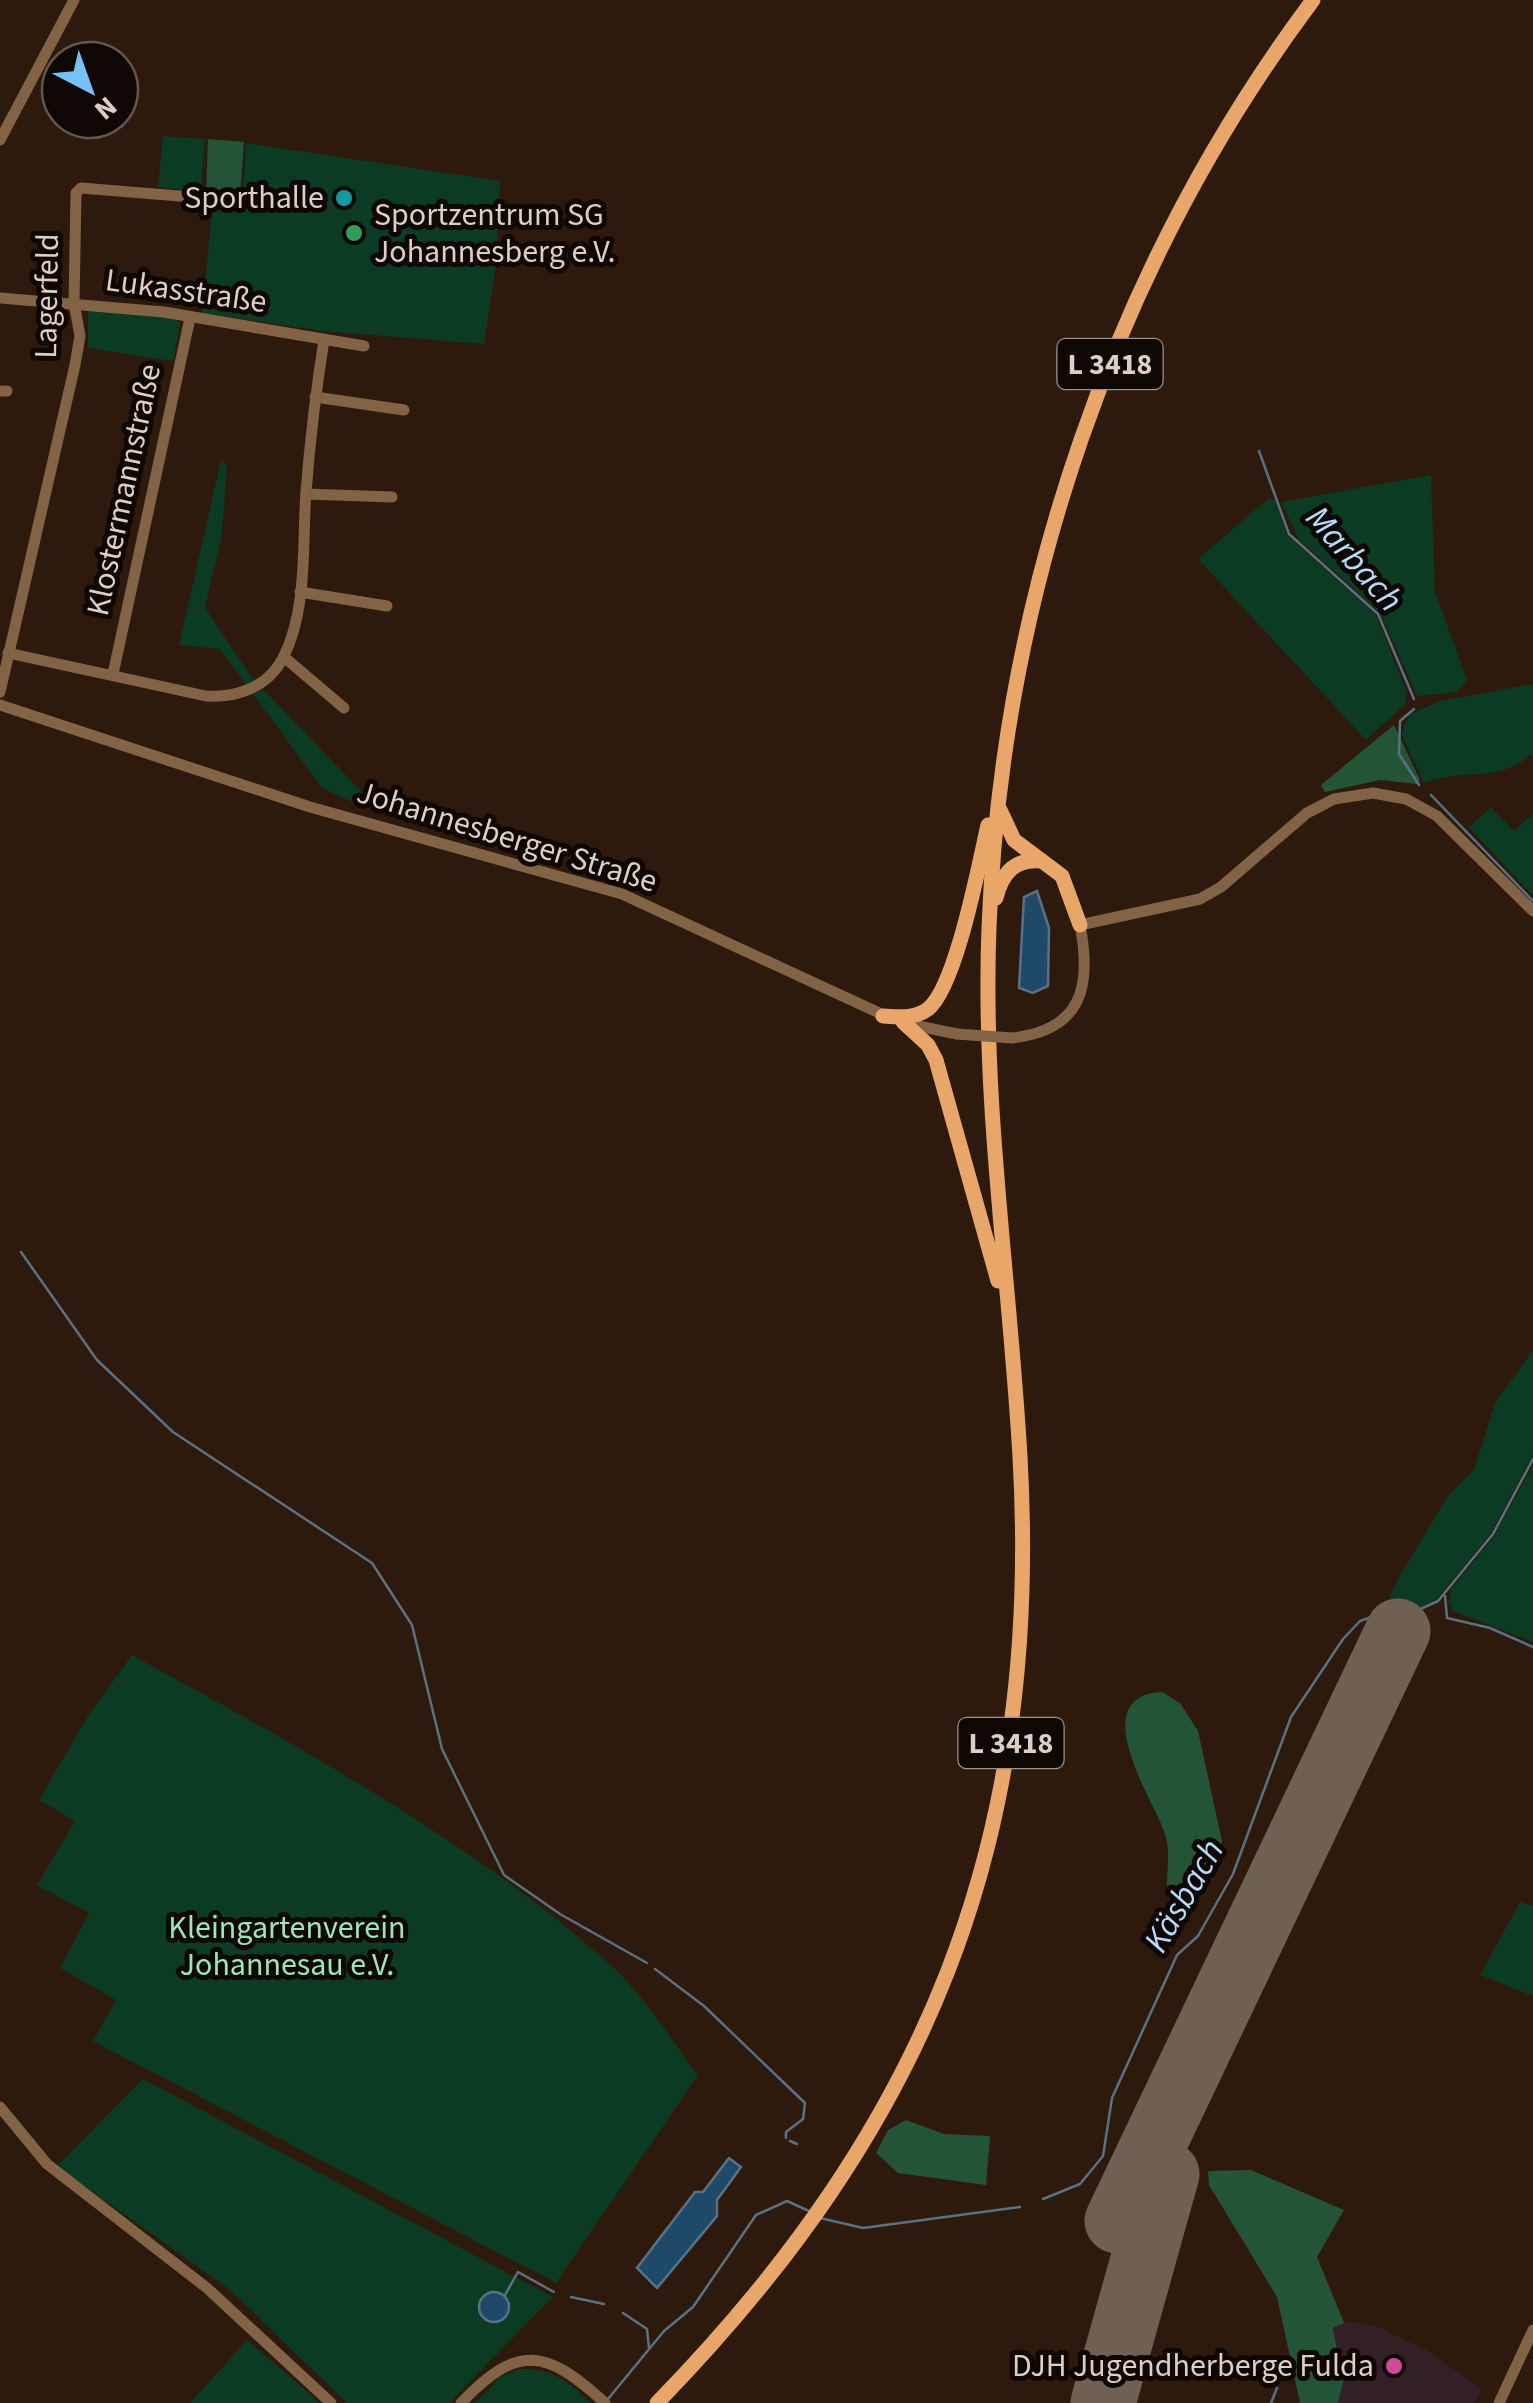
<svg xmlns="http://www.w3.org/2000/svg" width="1533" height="2403" viewBox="0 0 1533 2403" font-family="'Source Sans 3',sans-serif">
<rect width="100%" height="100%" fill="#2d1a0c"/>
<path fill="#332026" d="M1350,2321L1380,2328L1426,2350L1482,2389L1474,2403H1338L1343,2382L1333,2328Z"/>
<g fill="#0b3b22">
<path d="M163,136L205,139L201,192L158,187Z"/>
<path d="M246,143L500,181L497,258L484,344L323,331L202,313L213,202L242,207Z"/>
<path d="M88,308L175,318L180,324L173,361L88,348Z"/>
<path d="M221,460L227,465L222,534L205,608L253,679L371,801L363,807L322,788L220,649L179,645Z"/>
<path d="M1431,475L1435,592L1467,680L1457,692L1417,696L1380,613L1299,539L1281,502Z"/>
<path d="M1269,498L1275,500L1287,535L1376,615L1407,693L1405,704L1366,740L1198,559Z"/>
<path d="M1533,684V758L1529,755C1502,783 1460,768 1424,783L1401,733L1410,714L1441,701Z"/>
<path d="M1491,807L1514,831L1533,813V896L1469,827Z"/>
<path d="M1533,1350V1455L1491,1533L1437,1599L1416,1609L1386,1608L1395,1584L1448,1496L1474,1470L1495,1403Z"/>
<path d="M1533,1465V1642L1453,1611L1449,1603L1451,1589L1493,1538Z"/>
<path d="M132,1655C298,1746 471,1840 613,1967C645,1997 671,2040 698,2075L556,2283L93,2041L116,2000L60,1968L89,1913L37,1885L75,1821L39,1800L88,1716Z"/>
<path d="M1520,1902L1533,1906V1996L1480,1975Z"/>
<path d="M143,2079L553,2297L449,2403H347L230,2290L57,2166Z"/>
<path d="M247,2340L310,2394L319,2403H190Z"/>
<path d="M520,2369C553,2369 568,2380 590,2403H475L500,2377Z"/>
</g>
<g fill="#245437">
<path d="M208,139L244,142L240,197L206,194Z"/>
<path d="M1394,725L1420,780L1417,784L1380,780L1325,792L1321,785Z"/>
<path d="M1162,1692L1180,1703L1198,1731L1222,1841L1219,1854L1200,1876L1187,1884L1167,1886C1167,1867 1171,1848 1164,1831C1153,1800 1084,1696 1162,1692Z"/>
<path d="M906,2120L944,2134L990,2136L986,2185L898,2173L876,2153L888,2130Z"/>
<path d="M1251,2170L1344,2210L1317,2257L1344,2323L1333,2328L1343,2382L1338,2403H1300L1277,2297L1209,2185L1208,2171Z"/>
</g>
<g fill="#1f4968" stroke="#587184" stroke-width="2.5">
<path d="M1037,891L1049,928L1048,986L1033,993L1019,988L1024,897Z"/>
<path d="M729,2158L741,2167L717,2200V2216L657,2288L637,2268L695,2192H703Z"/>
<circle cx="494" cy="2307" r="15"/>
</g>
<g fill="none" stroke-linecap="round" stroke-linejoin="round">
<g stroke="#587184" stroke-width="2.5">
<path d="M1259,451L1289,534L1378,614L1414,699"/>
<path d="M1414,709L1400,721L1399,754L1419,785"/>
<path d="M1431,795L1533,901"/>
<path d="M21,1252L97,1360L173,1432L372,1563L412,1625L442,1749L504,1875L560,1914L647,1963"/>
<path d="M1445,1596L1447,1618L1490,1628L1533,1647"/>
<path d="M1386,1611H1416L1438,1601L1493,1534L1533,1459"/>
<path d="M655,1969L704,2006L805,2103L803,2119L786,2132V2138"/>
<path d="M790,2141L797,2144"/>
<path d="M1043,2199L1080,2184L1103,2156L1112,2098L1177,1955L1198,1936L1233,1874L1291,1717L1343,1639L1360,1621L1377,1615"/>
<path d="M820,2218L863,2228L1020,2207"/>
<path d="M505,2295L518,2272L554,2292"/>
<path d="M571,2297L604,2304"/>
<path d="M623,2313L647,2329L649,2348"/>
<path d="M608,2399L664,2331L693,2307L756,2215L787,2201L809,2211"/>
<path d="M1271,2403L1277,2388"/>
</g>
<g stroke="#706054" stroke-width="65">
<path d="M1117,2221L1398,1631"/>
<path d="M1103,2403L1167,2174"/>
</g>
<g stroke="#826346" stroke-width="11">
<path d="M0,140L74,0"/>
<path d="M0,298L164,312L364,346"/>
<path d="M0,391H7"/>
<path d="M315,397L404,410"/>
<path d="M306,494L392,497"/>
<path d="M300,592L387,606"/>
<path d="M8,653L206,696C237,698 268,687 283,658C308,609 302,545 306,492C310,441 316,390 324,340"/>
<path d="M284,657L344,708"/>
<path d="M113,674L190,318"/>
<path d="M0,692L75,365L80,336L74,303L76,193L81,188L265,203"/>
<path d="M0,705L310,807L622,894L890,1018"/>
<path d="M908,1024L957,1034"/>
<path d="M1012,1038C1082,1030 1092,987 1080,925L1200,899L1221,887L1307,813L1334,799L1373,793L1406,799L1437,816L1533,911"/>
<path d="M0,2107L47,2164L207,2288L331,2403"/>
<path d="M461,2403C518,2343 546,2349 605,2403"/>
<path d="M1499,2403L1533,2330"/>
</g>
<g stroke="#e8a668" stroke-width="15">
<path d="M1000,810L1014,840L1062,876L1080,925"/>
<path d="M996,898C1002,873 1015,858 1042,861"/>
<path d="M883,1016C899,1017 914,1019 928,1009C956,987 979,864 988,825"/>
<path d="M903,1022L928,1045L936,1060L998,1281"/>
<path d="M657,2403C926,2127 1042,1844 1020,1457C1010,1280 982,1105 989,927C1002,596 1114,266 1313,0"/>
</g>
<path stroke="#826346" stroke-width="11" d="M957,1034L1012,1038"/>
</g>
<circle fill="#0f9aa8" stroke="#0f0703" stroke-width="4" cx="344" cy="198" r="10"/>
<circle fill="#2e9e5b" stroke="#0f0703" stroke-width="4" cx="354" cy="233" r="10"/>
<circle fill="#d1479c" stroke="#0f0703" stroke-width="4" cx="1394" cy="2366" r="10"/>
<g text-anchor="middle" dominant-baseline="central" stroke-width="10" stroke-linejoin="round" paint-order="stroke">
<g fill="#0f0703" stroke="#9f938c" stroke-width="2.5">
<rect x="1057.5" y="339" width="105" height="50" rx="8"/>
<rect x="958.5" y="1718" width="105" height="50" rx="8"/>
</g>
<g font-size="30" font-weight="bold" fill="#ddcfc6">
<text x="1110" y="364">L 3418</text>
<text x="1011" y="1743">L 3418</text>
</g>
<g font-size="32" fill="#ddcfc6" stroke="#0f0703" text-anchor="end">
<text x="324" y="198">Sporthalle</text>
<text x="374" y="215" text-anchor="start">Sportzentrum SG<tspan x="374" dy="37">Johannesberg e.V.</tspan></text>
<text x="1374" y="2366">DJH Jugendherberge Fulda</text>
</g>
<g font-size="32" fill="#ddcfc6" stroke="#0f0703">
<text transform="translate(186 291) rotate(8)">Lukasstraße</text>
<text transform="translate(47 296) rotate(-89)">Lagerfeld</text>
<text transform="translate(124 490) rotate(-78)">Klostermannstraße</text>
<text transform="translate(507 837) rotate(17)">Johannesberger Straße</text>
</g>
<g font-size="32" fill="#9be6b5" stroke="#0f0703">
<text x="287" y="1928">Kleingartenverein<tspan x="287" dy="37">Johannesau e.V.</tspan></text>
</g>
<g font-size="35" font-style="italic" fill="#b5dcfc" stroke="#0f0703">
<text transform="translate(1354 559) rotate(49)">Marbach</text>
<text transform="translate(1184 1896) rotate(-60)">Käsbach</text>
</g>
</g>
<g transform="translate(90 90) rotate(139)"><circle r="48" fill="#0f0703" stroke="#615751" stroke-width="2.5"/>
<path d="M0-8L18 38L0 25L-18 38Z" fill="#75c0f6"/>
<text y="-15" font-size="28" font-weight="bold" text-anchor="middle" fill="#ddcfc6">N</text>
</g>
</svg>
